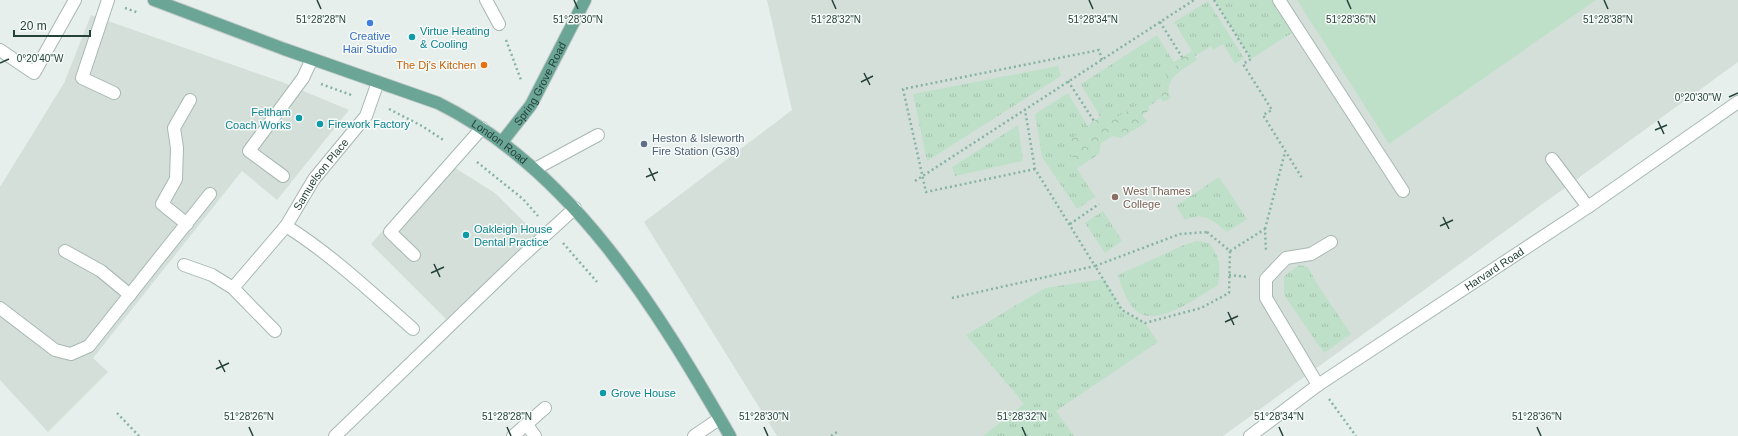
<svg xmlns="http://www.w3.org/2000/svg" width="1738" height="436" viewBox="0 0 1738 436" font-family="Arial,sans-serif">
<defs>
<pattern id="grass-tufts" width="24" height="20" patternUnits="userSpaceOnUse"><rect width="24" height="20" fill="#bfe0c8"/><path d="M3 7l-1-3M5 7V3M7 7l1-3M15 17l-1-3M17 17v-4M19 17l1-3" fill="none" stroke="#a4c1ad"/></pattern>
<pattern id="park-crowns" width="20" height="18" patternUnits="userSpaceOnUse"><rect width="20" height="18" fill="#bfe0c8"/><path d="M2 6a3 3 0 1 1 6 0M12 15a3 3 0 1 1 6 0" fill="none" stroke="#a4c1ad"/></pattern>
</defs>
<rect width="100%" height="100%" fill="#e6efeb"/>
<g fill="#d4dfda">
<path d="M767,0H1738V62L1223,436H777L644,222L792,110Z"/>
<path d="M91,15L282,82L349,110L277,200L242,171L93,358L108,372L48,432L0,380V187L64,83Z"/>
<path d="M444,161L495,193L538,236L446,319L371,244Z"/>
</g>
<g fill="url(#grass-tufts)">
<path d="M1214,0H1279L1298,29L1251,59Z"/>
<path d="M1208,1L1244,58L1235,64L1223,44L1213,50L1211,46L1195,56L1174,22Z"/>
<path d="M1157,35L1176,66L1164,78L1163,90L1111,121L1107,123L1103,122L1081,84Z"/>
<path d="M1058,66L1061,76L927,161L913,94Z"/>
<path d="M1068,93L1090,130V135L1085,139L1079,140L1069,152L1079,167L1077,169L1095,197L1077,209L1042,157L1035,114Z"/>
<path d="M1018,125L1023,161L955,176L952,167Z"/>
<path d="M1219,177L1247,219L1227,232C1214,221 1202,211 1185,220L1176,206Z"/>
<path d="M1103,211L1122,241L1105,253L1085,223Z"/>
<path d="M1197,241L1209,243C1221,259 1221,265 1218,285C1199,296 1155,331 1134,309C1125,299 1122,287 1118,275L1184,245Z"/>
<path d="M1299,265L1308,267L1317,284L1351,334L1324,353L1284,295V276Z"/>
<path d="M1104,279L1122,310L1145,323L1158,342L1056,411L1074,436H983L1024,404L966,335L1045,288Z"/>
</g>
<path fill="url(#park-crowns)" d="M1192,51L1197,60C1185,68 1161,79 1171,98L1163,102L1160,98L1148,107L1150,110L1142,115L1147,122L1121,138L1113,136L1101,143L1099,154L1079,167L1069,152L1068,142L1076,135L1079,140L1085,139L1090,135V130L1088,125L1100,117L1107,123L1111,121L1163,90L1164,78L1176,66L1174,62Z"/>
<path fill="#bfe0c8" d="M1297,0H1596L1389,144Z"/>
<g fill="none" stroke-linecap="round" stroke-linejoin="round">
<g stroke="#a8b8b2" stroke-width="14">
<g id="minor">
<path d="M108,0L82,78L114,93"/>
<path d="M486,0L499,24"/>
<path d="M1279,0L1403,191"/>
<path d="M0,50L34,73L75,0"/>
<path d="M1552,159L1588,207"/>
<path d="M535,169L598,135"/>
<path d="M283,176L249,151L303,78L312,59"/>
<path d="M187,224L162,204L176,179L177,148L174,128L190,100"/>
<path d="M286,226C332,255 372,293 413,329"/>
<path d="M65,251L101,271L130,295"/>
<path d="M414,255L390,232L482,128"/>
<path d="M184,265L212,275L233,288"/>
<path d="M0,308L55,350L71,354L89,346L210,194"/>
<path id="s1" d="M275,331L233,288L286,226L314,179L366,116L378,82"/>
<path d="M1318,385L1266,298V279L1286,258L1311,254L1331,242"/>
<path d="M527,425L535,436"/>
<path d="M335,436L517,261L575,208"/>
<path d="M513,436L545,408"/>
<path d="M694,436L719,419"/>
<path id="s2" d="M1250,436L1318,385L1588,207L1738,102"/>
</g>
</g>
<g stroke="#c2cac8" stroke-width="14">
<g id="major">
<path id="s3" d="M154,0L284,49L438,103C573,170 657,310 730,436"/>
<path id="s4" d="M502,142L531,105L585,0"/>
</g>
</g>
<g stroke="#86b3a5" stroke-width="2.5" stroke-dasharray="2 3" stroke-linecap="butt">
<path d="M1214,0L1251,59L1243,64L1272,110L1263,115L1302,178"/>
<path d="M125,8L139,13"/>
<path d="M1160,22L1182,57"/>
<path d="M506,40L521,80"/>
<path d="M1068,81L1094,121"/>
<path d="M321,84L354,96"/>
<path d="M389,109L422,126L445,141"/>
<path d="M477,162L523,199L538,216"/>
<path d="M1035,169L926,192L903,89L1099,50L1102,60"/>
<path d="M915,181L1194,0"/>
<path d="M1070,224L1099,204"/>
<path d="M1265,229L1285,152"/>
<path d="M1207,232L1230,251L1229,293L1201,308L1145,323L1122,310L1095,266L1180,234Z"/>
<path d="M563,243L597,282"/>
<path d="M1230,251L1265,229L1266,251"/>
<path d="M1229,275L1248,277"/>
<path d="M952,298L1095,266L1035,169L1025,110"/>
<path d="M1329,399L1356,436"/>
<path d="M117,413L139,436"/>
<path d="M831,436L837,432"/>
</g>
<use href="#minor" stroke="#fff" stroke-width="12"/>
<use href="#major" stroke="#6aa596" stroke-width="12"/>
</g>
<path fill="none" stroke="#24423a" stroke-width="1.5" d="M317,0L321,9M574,0L578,9M832,0L836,9M1089,0L1093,9M1347,0L1351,9M1604,0L1608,9M0,63L9,59M864,73L870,85M861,82L873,76M1729,97L1738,93M1658,121L1664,134M1655,130L1667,125M649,168L655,181M646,177L658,172M1443,217L1449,229M1440,226L1453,220M434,264L440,277M431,273L444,267M1228,312L1234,325M1225,322L1238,316M219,360L225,372M216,369L229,363M249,427L253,436M507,427L511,436M764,427L768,436M1022,427L1026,436M1279,427L1283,436M1537,427L1541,436"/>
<circle fill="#3f7fe0" stroke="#f7fbf9" stroke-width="1.5" cx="370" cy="23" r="4"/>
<g fill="#0f9aa8" stroke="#f7fbf9" stroke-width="1.5">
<circle cx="412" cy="37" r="4"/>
<circle cx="299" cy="118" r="4"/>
<circle cx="320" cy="124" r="4"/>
<circle cx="466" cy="235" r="4"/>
<circle cx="603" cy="393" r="4"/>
</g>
<circle fill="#e8710a" stroke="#f7fbf9" stroke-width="1.5" cx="484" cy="65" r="4"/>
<circle fill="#5c6f8a" stroke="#f7fbf9" stroke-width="1.5" cx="644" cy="144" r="4"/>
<circle fill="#8d6e63" stroke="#f7fbf9" stroke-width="1.5" cx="1115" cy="197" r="4"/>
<g text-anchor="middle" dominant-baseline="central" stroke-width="3" stroke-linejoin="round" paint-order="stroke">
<g font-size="11" fill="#0d838f" stroke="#f7fbf9" text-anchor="start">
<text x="420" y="31">Virtue Heating<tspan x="420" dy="13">&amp; Cooling</tspan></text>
<text x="291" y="112" text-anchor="end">Feltham<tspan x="291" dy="13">Coach Works</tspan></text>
<text x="328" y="124">Firework Factory</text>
<text x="474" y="229">Oakleigh House<tspan x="474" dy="13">Dental Practice</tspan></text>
<text x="611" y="393">Grove House</text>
</g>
<g font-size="11" fill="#366cbe" stroke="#f7fbf9">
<text x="370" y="36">Creative<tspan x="370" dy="13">Hair Studio</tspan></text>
</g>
<g font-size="11" fill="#c56008" stroke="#f7fbf9" text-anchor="end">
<text x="476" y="65">The Dj's Kitchen</text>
</g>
<g font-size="11" fill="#24423a" stroke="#f7fbf9">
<text stroke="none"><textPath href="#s4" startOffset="70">Spring Grove Road</textPath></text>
<text stroke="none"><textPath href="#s3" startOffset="375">London Road</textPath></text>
<text stroke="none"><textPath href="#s1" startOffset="204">Samuelson Place</textPath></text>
<text stroke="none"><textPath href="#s2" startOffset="296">Harvard Road</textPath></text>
</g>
<g font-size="11" fill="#4e5e75" stroke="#f7fbf9" text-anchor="start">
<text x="652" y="138">Heston &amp; Isleworth<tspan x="652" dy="13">Fire Station (G38)</tspan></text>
</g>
<g font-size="11" fill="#785e54" stroke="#f7fbf9" text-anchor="start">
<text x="1123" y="191">West Thames<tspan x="1123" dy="13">College</tspan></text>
</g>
</g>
<g font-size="10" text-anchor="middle" fill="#24423a" stroke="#f7fbf9" stroke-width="3" stroke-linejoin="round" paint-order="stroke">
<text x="321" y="23">51°28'28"N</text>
<text x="836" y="23">51°28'32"N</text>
<text x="1093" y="23">51°28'34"N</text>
<text x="1351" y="23">51°28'36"N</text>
<text x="1608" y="23">51°28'38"N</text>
<text x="578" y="23">51°28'30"N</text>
<text x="40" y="62">0°20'40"W</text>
<text x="1698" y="101">0°20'30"W</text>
<text x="249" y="420">51°28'26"N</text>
<text x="507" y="420">51°28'28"N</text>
<text x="764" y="420">51°28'30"N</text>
<text x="1022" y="420">51°28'32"N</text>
<text x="1279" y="420">51°28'34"N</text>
<text x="1537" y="420">51°28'36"N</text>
</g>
<path d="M14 30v6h76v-6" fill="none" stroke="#24423a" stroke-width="2"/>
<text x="20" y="30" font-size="12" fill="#24423a" stroke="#f7fbf9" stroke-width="3" paint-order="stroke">20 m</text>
</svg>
